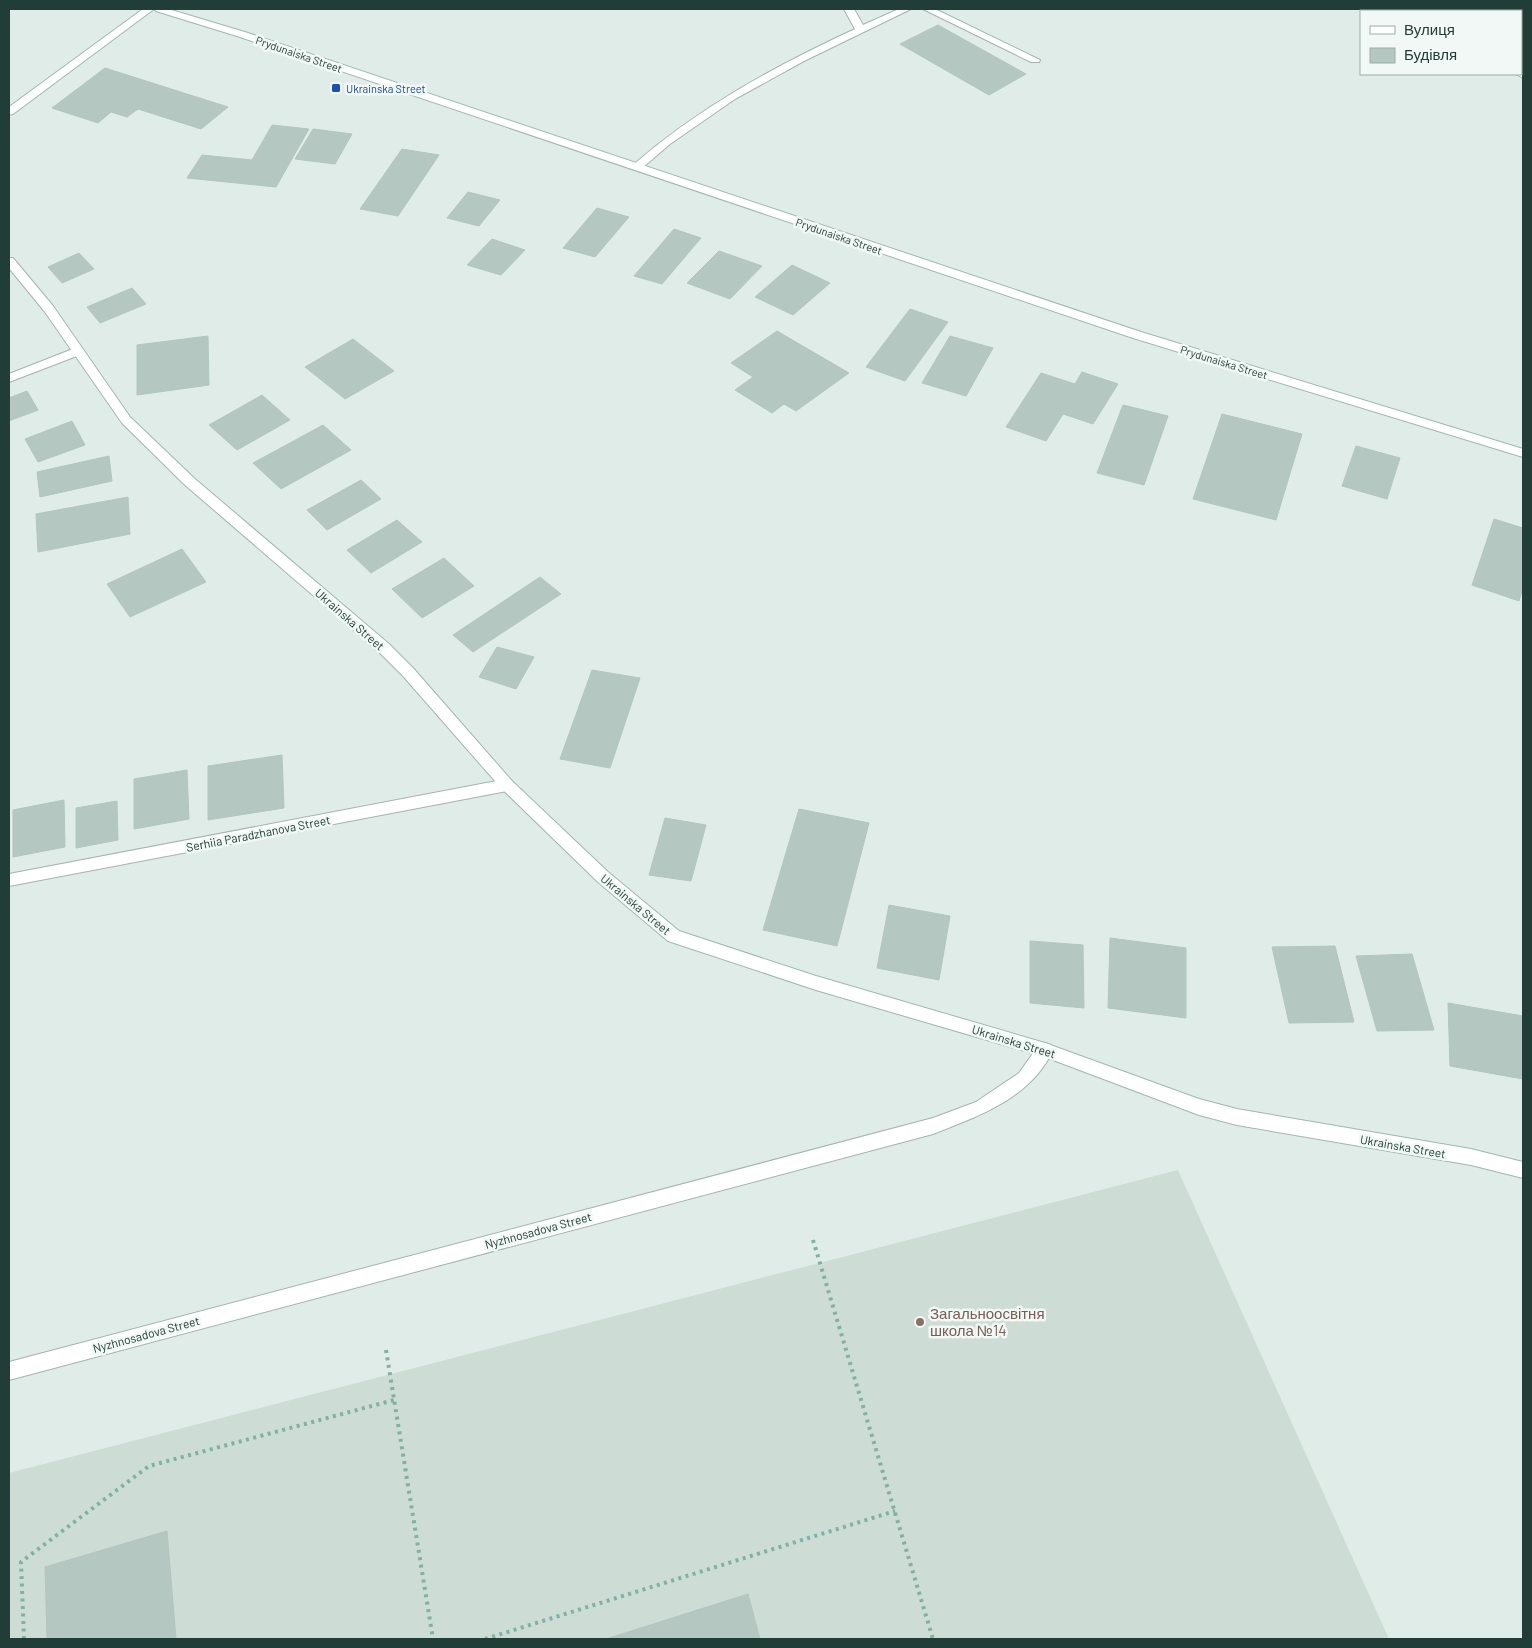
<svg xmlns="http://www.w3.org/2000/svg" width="1532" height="1648" viewBox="0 0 1532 1648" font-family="Barlow,sans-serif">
<rect width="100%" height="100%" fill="#e0ece7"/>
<path fill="#cedcd6" d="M1178,1170L1389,1639H9V1473Z"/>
<g fill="#b5c7c1" stroke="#b2c6bf">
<path d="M938,25L1026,74L989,95L900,44Z"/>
<path d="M105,68L228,107L201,129L138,109L127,117L111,112L98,123L52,108Z"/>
<path d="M272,125L309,129L276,187L187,178L202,155L252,160Z"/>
<path d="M313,129L352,134L335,164L295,159Z"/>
<path d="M402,149L439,155L398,216L360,209Z"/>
<path d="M468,192L500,200L479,226L447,218Z"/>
<path d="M597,208L629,217L595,257L563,248Z"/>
<path d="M674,229L701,238L662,284L634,276Z"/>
<path d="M492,239L525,250L501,275L467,265Z"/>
<path d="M719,251L762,266L730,299L687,283Z"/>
<path d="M79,253L94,269L62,283L48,267Z"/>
<path d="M792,265L830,283L793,315L755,297Z"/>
<path d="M132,288L146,304L100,323L87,307Z"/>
<path d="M910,309L948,322L905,381L866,367Z"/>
<path d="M777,331L849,373L796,411L784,404L772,413L735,390L753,377L731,363Z"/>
<path d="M208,336L209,385L137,395V345Z"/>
<path d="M950,336L993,348L966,396L922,383Z"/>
<path d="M353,339L394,371L345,399L305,367Z"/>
<path d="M1082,372L1118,384L1093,424L1063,414L1046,441L1006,427L1041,373L1075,384Z"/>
<path d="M27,391L38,410L9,421V398Z"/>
<path d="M262,395L290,420L237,450L209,425Z"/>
<path d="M1123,405L1168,416L1144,485L1097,473Z"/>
<path d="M1222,414L1302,434L1276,520L1193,499Z"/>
<path d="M72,421L85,445L38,462L25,439Z"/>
<path d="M323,425L351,450L281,489L253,463Z"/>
<path d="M1356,446L1400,458L1387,499L1342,486Z"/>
<path d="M109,456L112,481L40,497L37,472Z"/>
<path d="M361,480L381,499L327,530L307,510Z"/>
<path d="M128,497L130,534L38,552L36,514Z"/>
<path d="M1494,519L1523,528V588L1519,601L1472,585Z"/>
<path d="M397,520L422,542L371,573L347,550Z"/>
<path d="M182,549L206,582L130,617L107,584Z"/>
<path d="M444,558L474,586L422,618L392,589Z"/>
<path d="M540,577L561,594L473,652L453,635Z"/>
<path d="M497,647L534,657L516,689L479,677Z"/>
<path d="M592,670L640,678L610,768L560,759Z"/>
<path d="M282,755L284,808L208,820V766Z"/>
<path d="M187,770L189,819L134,829V779Z"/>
<path d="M64,800L65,847L13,857V810Z"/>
<path d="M117,801L118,840L76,848V808Z"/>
<path d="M799,809L869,823L837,946L763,930Z"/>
<path d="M665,818L706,825L691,881L649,875Z"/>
<path d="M889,905L950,916L939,980L877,968Z"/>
<path d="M1110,938L1186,948V1018L1108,1008Z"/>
<path d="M1030,941L1083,945L1084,1008L1030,1003Z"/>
<path d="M1335,946L1354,1022L1289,1023L1272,947Z"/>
<path d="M1412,954L1434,1030L1377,1031L1356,956Z"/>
<path d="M1448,1003L1523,1016V1079L1450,1066Z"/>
<path d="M167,1531L176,1639H47L45,1567Z"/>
<path d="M748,1594L760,1639H606Z"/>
</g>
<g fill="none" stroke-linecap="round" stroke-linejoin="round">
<g stroke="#a3b4af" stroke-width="2">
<g id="lane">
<path d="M844,9H854L863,25L899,9H911L804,61L735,99L670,144L641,169H633L632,167L633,165C700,107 775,66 855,29Z"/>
<path d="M923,9H935L1040,60L1039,62H1031Z"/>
</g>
</g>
<g stroke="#a3b4af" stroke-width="2">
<g id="street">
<path d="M1404,9H1416L1418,11H1406Z"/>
<path d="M1521,70L1523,71V78L1516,74H1521Z"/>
<path d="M78,347L84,351L82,354L9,382V374Z"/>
<path d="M507,779L512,781L514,785L512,789L507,791L9,886V874Z"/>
<path d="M1045,1043L1051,1045L1053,1050C1031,1098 979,1116 933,1134L9,1380V1362L933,1118L976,1102L1019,1073L1039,1045Z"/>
</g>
</g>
<g stroke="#9eb8b1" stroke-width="2">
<g id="secondary">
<path d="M143,9H154L13,114L9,115V107Z"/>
<path d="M154,9H168L248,33L1141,332L1523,449V457L1133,338L240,37L156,11Z"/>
<path d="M9,258H13L53,306L130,417L195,479L389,644L413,668L512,781L608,872L679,931L816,976L1045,1043L1199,1099L1237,1109L1471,1149L1523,1162V1178L1471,1165L1237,1125L1199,1115L1045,1057L816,990L668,941L598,882L502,789L403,676L379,652L185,485L122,423L45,312L9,268Z"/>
</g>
</g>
<g stroke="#7eb2a5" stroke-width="4" stroke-dasharray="3 4.5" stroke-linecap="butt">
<path d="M813,1240L933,1639"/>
<path d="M386,1350L433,1639"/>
<path d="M24,1639L21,1562L149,1466L394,1400"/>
<path d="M485,1639L895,1511"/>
</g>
<use href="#lane" fill="#fff" fill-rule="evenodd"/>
<use href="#street" fill="#fff" fill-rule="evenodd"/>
<use href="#secondary" fill="#fff" fill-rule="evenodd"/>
</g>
<rect fill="#1a4fb4" stroke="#f1f8f5" stroke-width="2" x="331" y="83" width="10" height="10" rx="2.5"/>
<circle fill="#8d6e63" stroke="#f1f8f5" stroke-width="2" cx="920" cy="1322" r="5"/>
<g text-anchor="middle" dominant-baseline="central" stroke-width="5" stroke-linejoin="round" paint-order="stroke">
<g font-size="11" fill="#203d37" stroke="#f1f8f5">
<text transform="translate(299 54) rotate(19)">Prydunaiska Street</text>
<text transform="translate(839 236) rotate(19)">Prydunaiska Street</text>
<text transform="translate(1224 362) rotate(17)">Prydunaiska Street</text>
</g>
<g font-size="11" fill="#164399" stroke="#f1f8f5" text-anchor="start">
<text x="346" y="88">Ukrainska Street</text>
</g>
<g font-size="12" fill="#203d37" stroke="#f1f8f5">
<text transform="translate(350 619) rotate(41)">Ukrainska Street</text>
<text transform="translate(258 833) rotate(-11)">Serhiia Paradzhanova Street</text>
<text transform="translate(636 904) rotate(40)">Ukrainska Street</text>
<text transform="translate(1014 1041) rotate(17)">Ukrainska Street</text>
<text transform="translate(1403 1146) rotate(10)">Ukrainska Street</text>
<text transform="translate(538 1230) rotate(-15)">Nyzhnosadova Street</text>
<text transform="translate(146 1334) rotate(-15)">Nyzhnosadova Street</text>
</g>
<g font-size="15" fill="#785e54" stroke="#f1f8f5" text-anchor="start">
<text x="930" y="1313">Загальноосвітня<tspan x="930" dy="17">школа №14</tspan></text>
</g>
</g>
<rect width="1532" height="1648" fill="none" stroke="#203d37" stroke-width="20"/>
<rect x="1360" y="10" width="162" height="65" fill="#f1f8f5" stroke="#9dada9"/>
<rect x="1370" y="26" width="25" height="8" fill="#ffffff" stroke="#9dada9"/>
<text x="1404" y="35" font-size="15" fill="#203d37">Вулиця</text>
<rect x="1370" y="48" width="25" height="15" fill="#b5c7c1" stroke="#9dada9"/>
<text x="1404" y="60" font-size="15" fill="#203d37">Будівля</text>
</svg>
